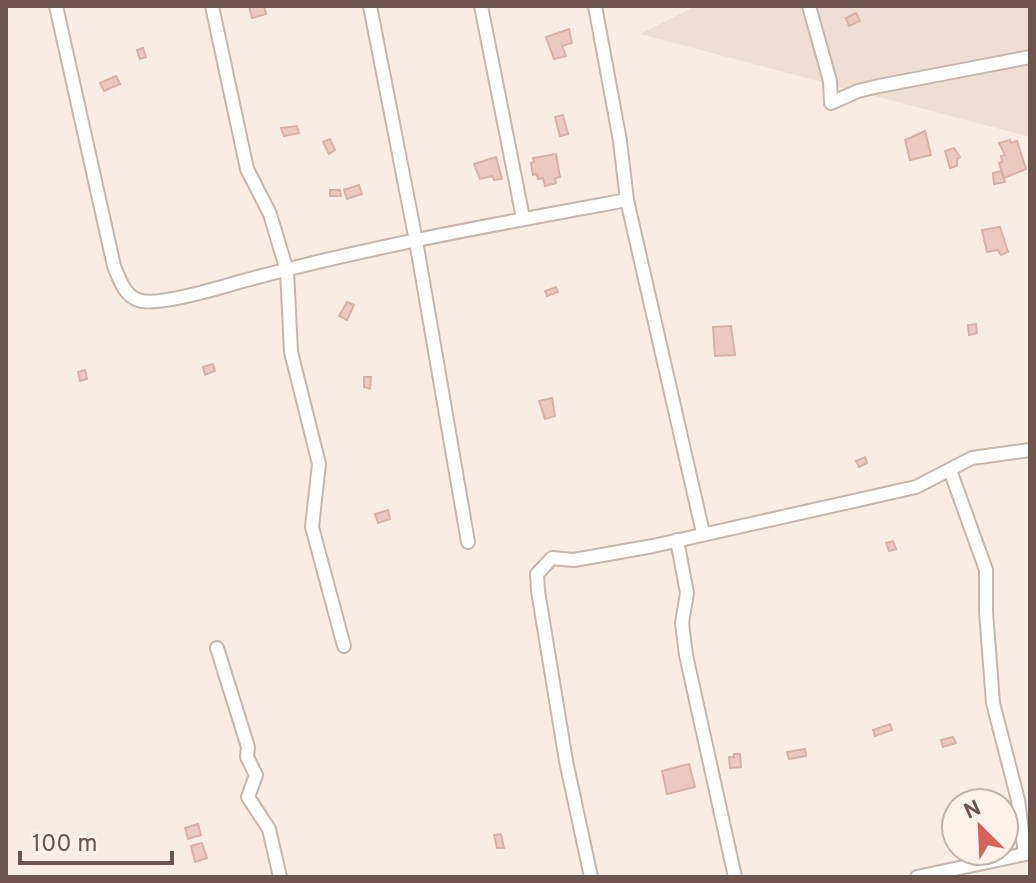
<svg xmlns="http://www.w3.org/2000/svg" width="1036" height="883" viewBox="0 0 1036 883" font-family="Overpass,sans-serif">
<rect width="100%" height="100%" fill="#f9ede3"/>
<path fill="#efded3" d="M696,6H1030V137L640,34Z"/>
<g fill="#eacabf" stroke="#dbafa1" stroke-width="2">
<path d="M249,6H264L266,14L252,18Z"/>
<path d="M856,13L860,21L849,26L846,18Z"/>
<path d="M569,29L572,43L562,46L566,56L554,59L546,37Z"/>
<path d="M143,48L146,57L140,59L137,50Z"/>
<path d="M116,76L120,84L104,91L100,83Z"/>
<path d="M563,115L568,134L560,136L555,117Z"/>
<path d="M297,126L299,133L284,136L281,128Z"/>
<path d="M925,131L931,155L910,160L905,140Z"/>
<path d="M330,139L335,150L329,154L323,142Z"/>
<path d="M1010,140L1011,143L1017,141L1026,169L1004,178L999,163L1002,162L1001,156L1005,155L999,143Z"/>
<path d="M954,148L960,157L957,159V166L950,168L945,151Z"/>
<path d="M556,154L560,177L555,178L556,183L545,186L543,178L538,179L537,174L533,175L531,163L534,162L533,158Z"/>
<path d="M496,157L502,179L494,180L492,176L480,179L474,164Z"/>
<path d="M1001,171L1005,182L994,184L993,173Z"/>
<path d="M359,185L362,194L347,199L344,190Z"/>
<path d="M330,190H340L341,196H330Z"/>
<path d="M1000,227L1008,252L1001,255L998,250L987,252L982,230Z"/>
<path d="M556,287L558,292L547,296L545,291Z"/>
<path d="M347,302L354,305L347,320L339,316Z"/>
<path d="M976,324L977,333L969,335L968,325Z"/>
<path d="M731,326L735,355L715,356L713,327Z"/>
<path d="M213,364L215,371L205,375L203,367Z"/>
<path d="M85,370L87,379L80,381L78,372Z"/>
<path d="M364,377H371L370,389L364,387Z"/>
<path d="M552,398L555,416L545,419L539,401Z"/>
<path d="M865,457L867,463L859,467L856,461Z"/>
<path d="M388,510L390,519L378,523L375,514Z"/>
<path d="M893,541L896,549L889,551L886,543Z"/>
<path d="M890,724L892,730L875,736L873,730Z"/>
<path d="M953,737L956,743L943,747L941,740Z"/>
<path d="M805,749L806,756L789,759L787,752Z"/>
<path d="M734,754H740L741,767L730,768L729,757H734Z"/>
<path d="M689,764L695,787L667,794L662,771Z"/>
<path d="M198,824L201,835L188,839L185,828Z"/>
<path d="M501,834L504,848H497L494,835Z"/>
<path d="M202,843L207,858L195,862L191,846Z"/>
</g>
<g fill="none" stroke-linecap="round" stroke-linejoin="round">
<g stroke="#c8b5ac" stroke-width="16">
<g id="street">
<path d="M56,6L114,266C119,278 124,295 138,300C155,307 219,288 239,282C367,247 497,224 627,200"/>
<path d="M212,6L247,169L270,214L287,271L291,352L319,464L312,527L344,646"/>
<path d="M370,6L416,241L468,542"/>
<path d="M481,6L523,218"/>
<path d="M595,6L620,141L627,200L703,533"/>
<path d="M809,6L830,81L831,103L858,91L879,86L1030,57"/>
<path d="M950,470L986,570V612L993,703L1018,800L1025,854"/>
<path d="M677,540L687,593L682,623L686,655L735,877"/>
<path d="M217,648L248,747L247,757L256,775L248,797L269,829L280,877"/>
<path d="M591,877L566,761L538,591L537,574L552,558L574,560L653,546L916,487L972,458L1030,450"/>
<path d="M917,877L1030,853"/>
</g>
</g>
<use href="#street" stroke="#fff" stroke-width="12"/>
</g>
<rect width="1036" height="883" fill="none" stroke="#6d544d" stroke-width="16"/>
<g transform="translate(980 827) rotate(336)"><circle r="38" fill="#fcf2e9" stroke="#c3b3ab" stroke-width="2"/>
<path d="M0-6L14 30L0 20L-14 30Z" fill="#d36358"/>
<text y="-12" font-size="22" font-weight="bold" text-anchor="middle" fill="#6d544d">N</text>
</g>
<path d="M20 851v12h152v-12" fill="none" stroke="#6d544d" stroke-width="4"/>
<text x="32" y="851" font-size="24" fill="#6d544d" stroke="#fcf2e9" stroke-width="6" paint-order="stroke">100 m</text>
</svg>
